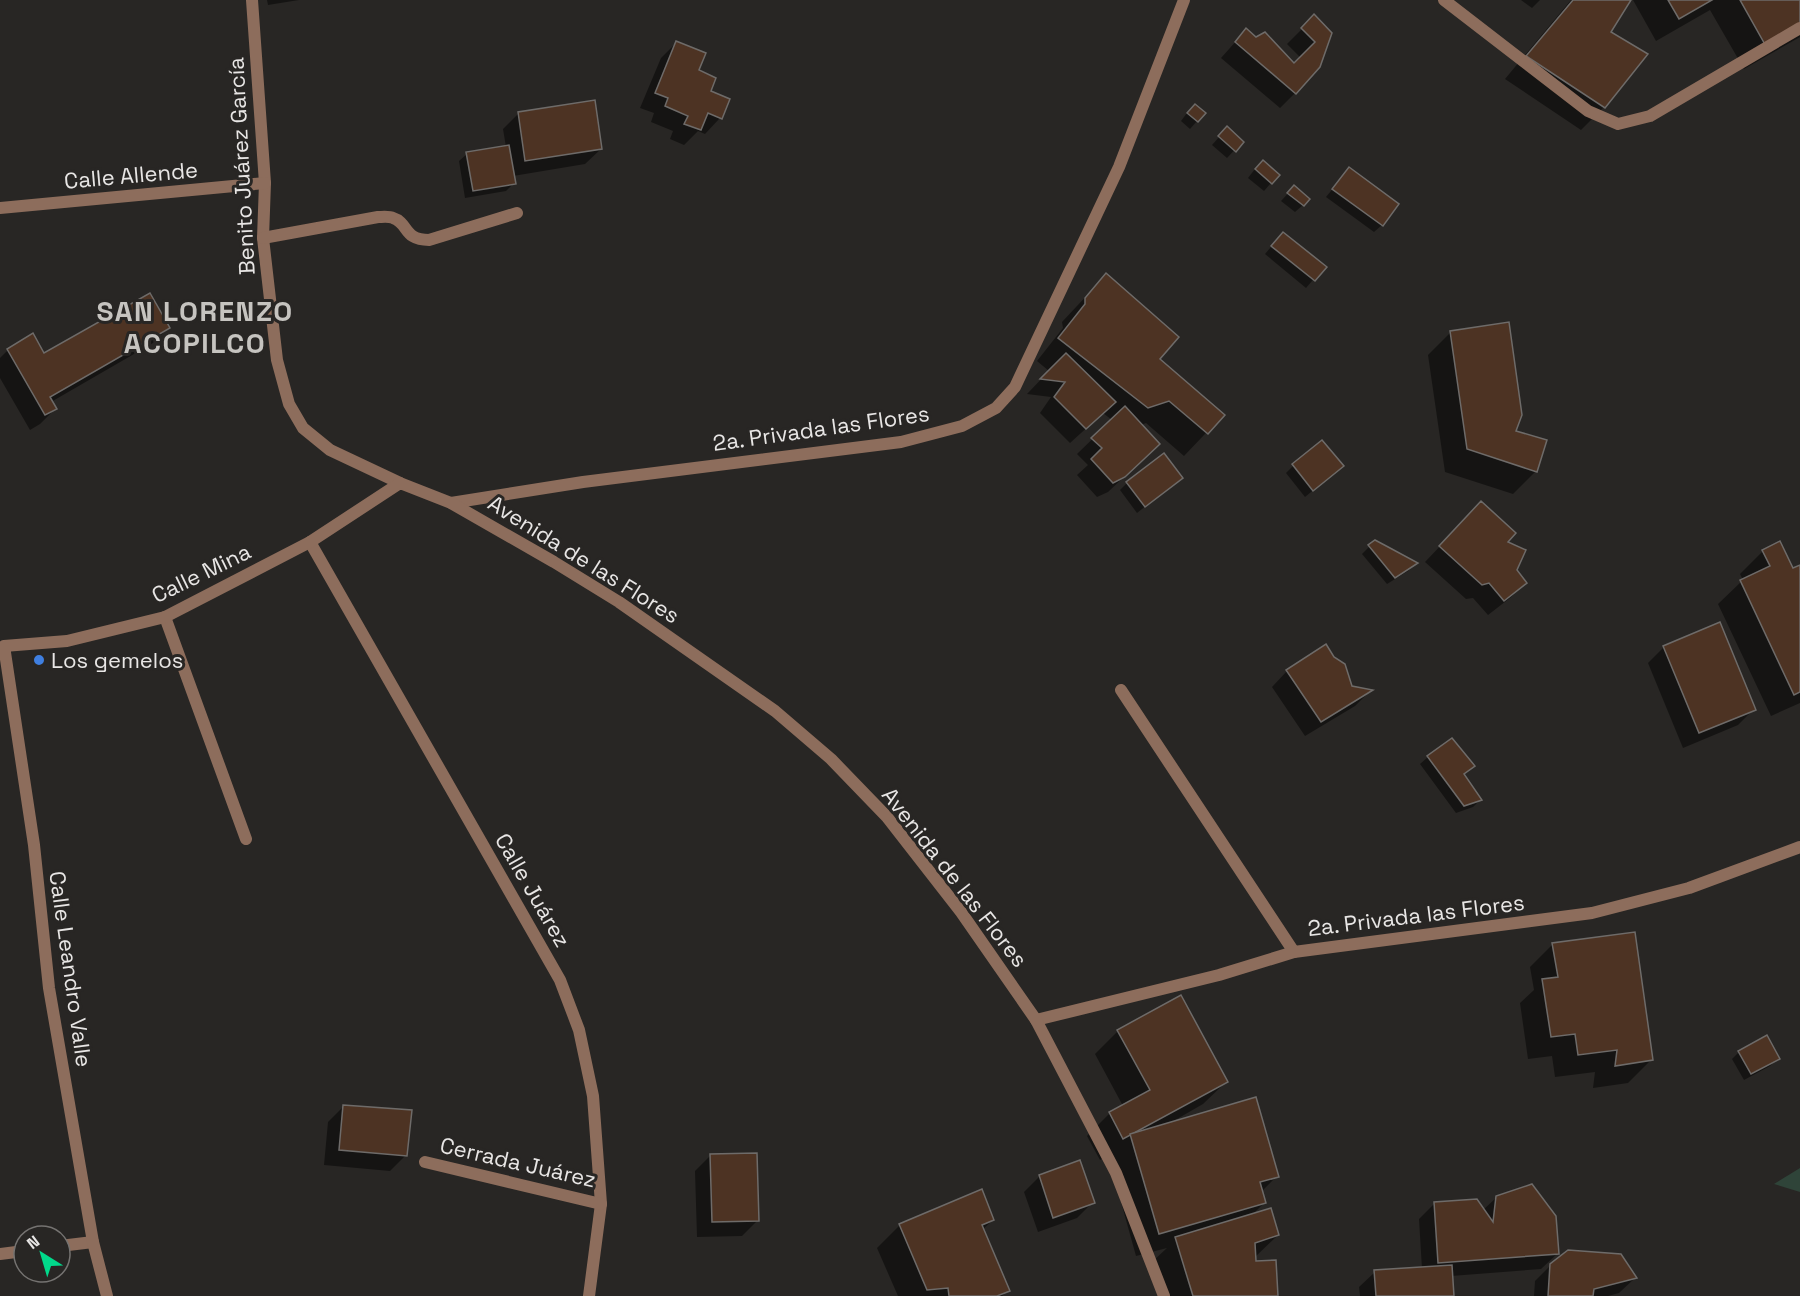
<svg xmlns="http://www.w3.org/2000/svg" width="1800" height="1296" viewBox="0 0 1800 1296" font-family="'Space Grotesk',sans-serif">
<rect width="100%" height="100%" fill="#282624"/>
<path fill="#2f4439" d="M1800,1168V1192L1774,1184Z"/>
<g fill="#0007">
<path d="M267,0H299L268,5Z"/>
<path d="M1521,0H1540L1532,8Z"/>
<path d="M1571,0H1629L1609,32L1604,107L1581,130L1505,79Z"/>
<path d="M1633,0H1800V37L1744,69L1710,10L1656,41Z"/>
<path d="M1314,17L1331,34L1295,93L1280,108L1221,58L1246,30L1294,65L1301,58L1287,44Z"/>
<path d="M676,43L698,71L709,92L720,118L705,134L698,131L684,145L670,139L673,131L651,122L654,113L640,108L661,58Z"/>
<path d="M519,113L601,149L585,164L513,176L514,183L506,191L465,198L459,161L467,154L506,147L503,129Z"/>
<path d="M1187,113H1204L1190,129L1181,121Z"/>
<path d="M1220,136L1242,142L1227,158L1212,145Z"/>
<path d="M1255,169L1278,175L1264,191L1248,178Z"/>
<path d="M1349,169L1382,225L1374,232L1326,197Z"/>
<path d="M1294,187L1303,205L1295,212L1281,201Z"/>
<path d="M1276,241L1324,267L1306,288L1265,254Z"/>
<path d="M1106,275L1158,359L1223,415L1184,456L1146,423L1141,425L1143,459L1108,492L1097,497L1077,475L1088,465L1077,454L1112,420L1103,413L1070,443L1040,413L1051,397L1027,394L1049,371L1037,361L1063,328L1062,322Z"/>
<path d="M168,328L153,343L51,402L55,409L40,424L30,430L0,378V358L8,350L44,355Z"/>
<path d="M1451,332L1536,471L1513,494L1445,472L1428,355Z"/>
<path d="M1293,466L1334,473L1305,497L1286,473Z"/>
<path d="M1181,478L1137,513L1120,490L1127,483Z"/>
<path d="M1466,519L1505,542L1515,570L1525,583L1510,598L1488,615L1473,598L1466,599L1425,562Z"/>
<path d="M1375,541L1415,564L1408,571L1387,584L1362,554Z"/>
<path d="M1763,551L1792,570L1800,566V703L1771,716L1718,604L1743,580L1740,574Z"/>
<path d="M1664,647L1754,709L1738,725L1683,748L1648,663Z"/>
<path d="M1333,658L1351,687L1370,691L1355,706L1305,736L1272,687L1287,671Z"/>
<path d="M1451,740L1463,775L1480,800L1473,807L1456,813L1420,764L1428,757Z"/>
<path d="M1553,944L1651,1060L1628,1083L1593,1088L1595,1072L1555,1077L1552,1056L1528,1059L1520,1003L1534,990L1530,967Z"/>
<path d="M1118,1031L1226,1082L1203,1104L1170,1123L1277,1176L1261,1192L1264,1203L1252,1215L1278,1235L1254,1258L1255,1263L1276,1296H1164L1153,1261L1167,1248L1136,1256L1108,1155L1100,1160L1087,1136L1110,1113L1123,1106L1095,1054Z"/>
<path d="M1739,1052L1778,1058L1770,1066L1744,1080L1732,1059Z"/>
<path d="M344,1106L406,1155L390,1171L324,1165L328,1122Z"/>
<path d="M710,1156L758,1220L742,1236L697,1237L695,1171Z"/>
<path d="M1040,1176L1093,1202L1077,1218L1038,1232L1024,1192Z"/>
<path d="M1497,1197L1557,1254L1541,1269L1451,1276L1453,1296H1360L1359,1287L1375,1272L1422,1269L1419,1219L1434,1204L1483,1210Z"/>
<path d="M993,1220L982,1230L1008,1290L1002,1296H898L877,1248L900,1225Z"/>
<path d="M1551,1265L1635,1278L1619,1293L1608,1296H1534L1535,1281Z"/>
</g>
<g fill="#4d3323" stroke="#6e6b69" stroke-width="1.5">
<path d="M1573,0H1631L1611,32L1648,54L1605,108L1526,56Z"/>
<path d="M1668,0H1712L1679,19Z"/>
<path d="M1740,0H1800V29L1767,48Z"/>
<path d="M1314,14L1332,33L1320,67L1296,94L1235,42L1246,28L1256,37L1265,32L1294,63L1315,42L1301,28Z"/>
<path d="M676,41L706,53L699,70L716,78L711,91L730,99L722,119L708,113L701,130L684,124L688,116L665,106L668,98L655,93Z"/>
<path d="M595,100L602,149L525,161L518,112Z"/>
<path d="M1195,104L1206,113L1198,122L1187,113Z"/>
<path d="M1227,126L1244,142L1236,152L1218,136Z"/>
<path d="M509,145L516,184L473,191L466,152Z"/>
<path d="M1263,160L1280,175L1272,184L1255,169Z"/>
<path d="M1349,167L1399,204L1383,226L1332,189Z"/>
<path d="M1294,185L1310,199L1304,206L1287,193Z"/>
<path d="M1283,232L1327,267L1315,281L1271,246Z"/>
<path d="M1106,273L1179,337L1160,359L1225,415L1208,434L1169,401L1148,408L1058,338L1085,304V298Z"/>
<path d="M150,293L170,328L50,397L57,409L45,415L7,349L33,333L44,353Z"/>
<path d="M1509,322L1522,415L1516,431L1547,440L1537,472L1467,449L1450,331Z"/>
<path d="M1066,353L1116,402L1086,429L1054,397L1065,382L1040,379Z"/>
<path d="M1125,406L1160,444L1125,477L1113,483L1091,459L1102,448L1091,438Z"/>
<path d="M1322,440L1344,466L1313,491L1292,464Z"/>
<path d="M1164,453L1183,478L1145,507L1126,482Z"/>
<path d="M1481,501L1516,533L1508,542L1526,550L1517,570L1527,583L1504,601L1489,583L1482,585L1439,546Z"/>
<path d="M1375,540L1390,548L1418,563L1395,578L1368,545Z"/>
<path d="M1780,541L1793,568L1800,565V692L1794,695L1740,580L1770,566L1762,550Z"/>
<path d="M1720,622L1756,710L1699,733L1663,646Z"/>
<path d="M1326,644L1334,657L1345,664L1352,686L1373,690L1321,722L1286,670Z"/>
<path d="M1452,738L1475,766L1464,774L1482,800L1464,806L1427,756Z"/>
<path d="M1635,932L1653,1060L1615,1066L1617,1050L1578,1055L1575,1034L1551,1037L1542,979L1558,977L1552,943Z"/>
<path d="M1181,995L1228,1082L1123,1139L1109,1112L1150,1090L1117,1030Z"/>
<path d="M1767,1035L1780,1059L1751,1074L1738,1051Z"/>
<path d="M1256,1097L1279,1177L1260,1182L1266,1203L1159,1234L1130,1134Z"/>
<path d="M343,1105L412,1110L407,1156L339,1150Z"/>
<path d="M757,1153L759,1221L712,1222L710,1154Z"/>
<path d="M1080,1160L1095,1203L1053,1218L1039,1175Z"/>
<path d="M1532,1184L1556,1216L1559,1254L1438,1263L1434,1202L1477,1199L1493,1222L1496,1196Z"/>
<path d="M982,1189L994,1220L982,1225L1010,1291L997,1296H949L948,1288L927,1290L899,1224Z"/>
<path d="M1271,1208L1279,1235L1255,1243L1256,1261L1276,1260L1278,1296H1193L1175,1237Z"/>
<path d="M1568,1250L1621,1254L1637,1278L1594,1289L1593,1296H1548L1550,1264Z"/>
<path d="M1452,1265L1454,1296H1376L1374,1270Z"/>
</g>
<g fill="none" stroke-linecap="round" stroke-linejoin="round">
<g stroke="#8d6d5c" stroke-width="12">
<path d="M252,0L265,183L263,238L277,360L289,404L303,428L330,450L400,483"/>
<path d="M1444,0L1588,111L1618,124L1650,116L1800,28"/>
<path d="M0,208L265,183"/>
<path d="M263,238L378,217C382,217 389,216 393,218C409,223 403,240 429,240L517,213"/>
<path d="M451,503L583,482L901,442L962,426L996,408L1015,387L1119,167L1184,0"/>
<path d="M310,542L560,980L579,1030L593,1096L601,1204L589,1296"/>
<path d="M165,617L246,839"/>
<path d="M1121,690L1294,952"/>
<path d="M1036,1020L1219,975L1294,952L1592,913L1689,888L1800,847"/>
<path d="M425,1162L601,1204"/>
<path d="M60,1246L93,1242"/>
<path d="M0,1254L24,1251"/>
</g>
<path stroke="#8d6d5c" stroke-width="12" d="M107,1296L93,1242L49,988L34,845L4,646L67,641L165,617L310,542L400,483L451,503L554,562L619,602L775,711L831,759L887,817L961,912L1036,1020L1116,1173L1164,1296"/>
</g>
<circle fill="#3f7fe0" stroke="#282624" stroke-width="2" cx="39" cy="660" r="6"/>
<g text-anchor="middle" dominant-baseline="central" stroke-width="6" stroke-linejoin="round" paint-order="stroke">
<g font-size="22" fill="#e8e6e5" stroke="#282624">
<text transform="translate(241 166) rotate(-93)">Benito Juárez García</text>
<text transform="translate(131 175) rotate(-5)">Calle Allende</text>
<text transform="translate(821 428) rotate(-8)">2a. Privada las Flores</text>
<text transform="translate(584 559) rotate(32)">Avenida de las Flores</text>
<text transform="translate(201 573) rotate(-26)">Calle Mina</text>
<text transform="translate(955 877) rotate(52)">Avenida de las Flores</text>
<text transform="translate(533 890) rotate(60)">Calle Juárez</text>
<text transform="translate(1416 915) rotate(-7)">2a. Privada las Flores</text>
<text transform="translate(71 969) rotate(82)">Calle Leandro Valle</text>
<text transform="translate(518 1162) rotate(13)">Cerrada Juárez</text>
</g>
<g font-size="22" fill="#e8e6e5" stroke="#282624" text-anchor="start">
<text x="51" y="660">Los gemelos</text>
</g>
<g font-size="28" font-weight="bold" letter-spacing="1.5" fill="#c6c4c0" stroke="#282624">
<text x="195" y="311">SAN LORENZO<tspan x="195" dy="32">ACOPILCO</tspan></text>
</g>
</g>
<g transform="translate(42 1254) rotate(323)"><circle r="28" fill="#282624" stroke="#757371" stroke-width="1.5"/>
<path d="M0-4.5L10 22L0 15L-10 22Z" fill="#01d98b"/>
<text y="-9" font-size="16" font-weight="bold" text-anchor="middle" fill="#e8e6e5">N</text>
</g>
</svg>
